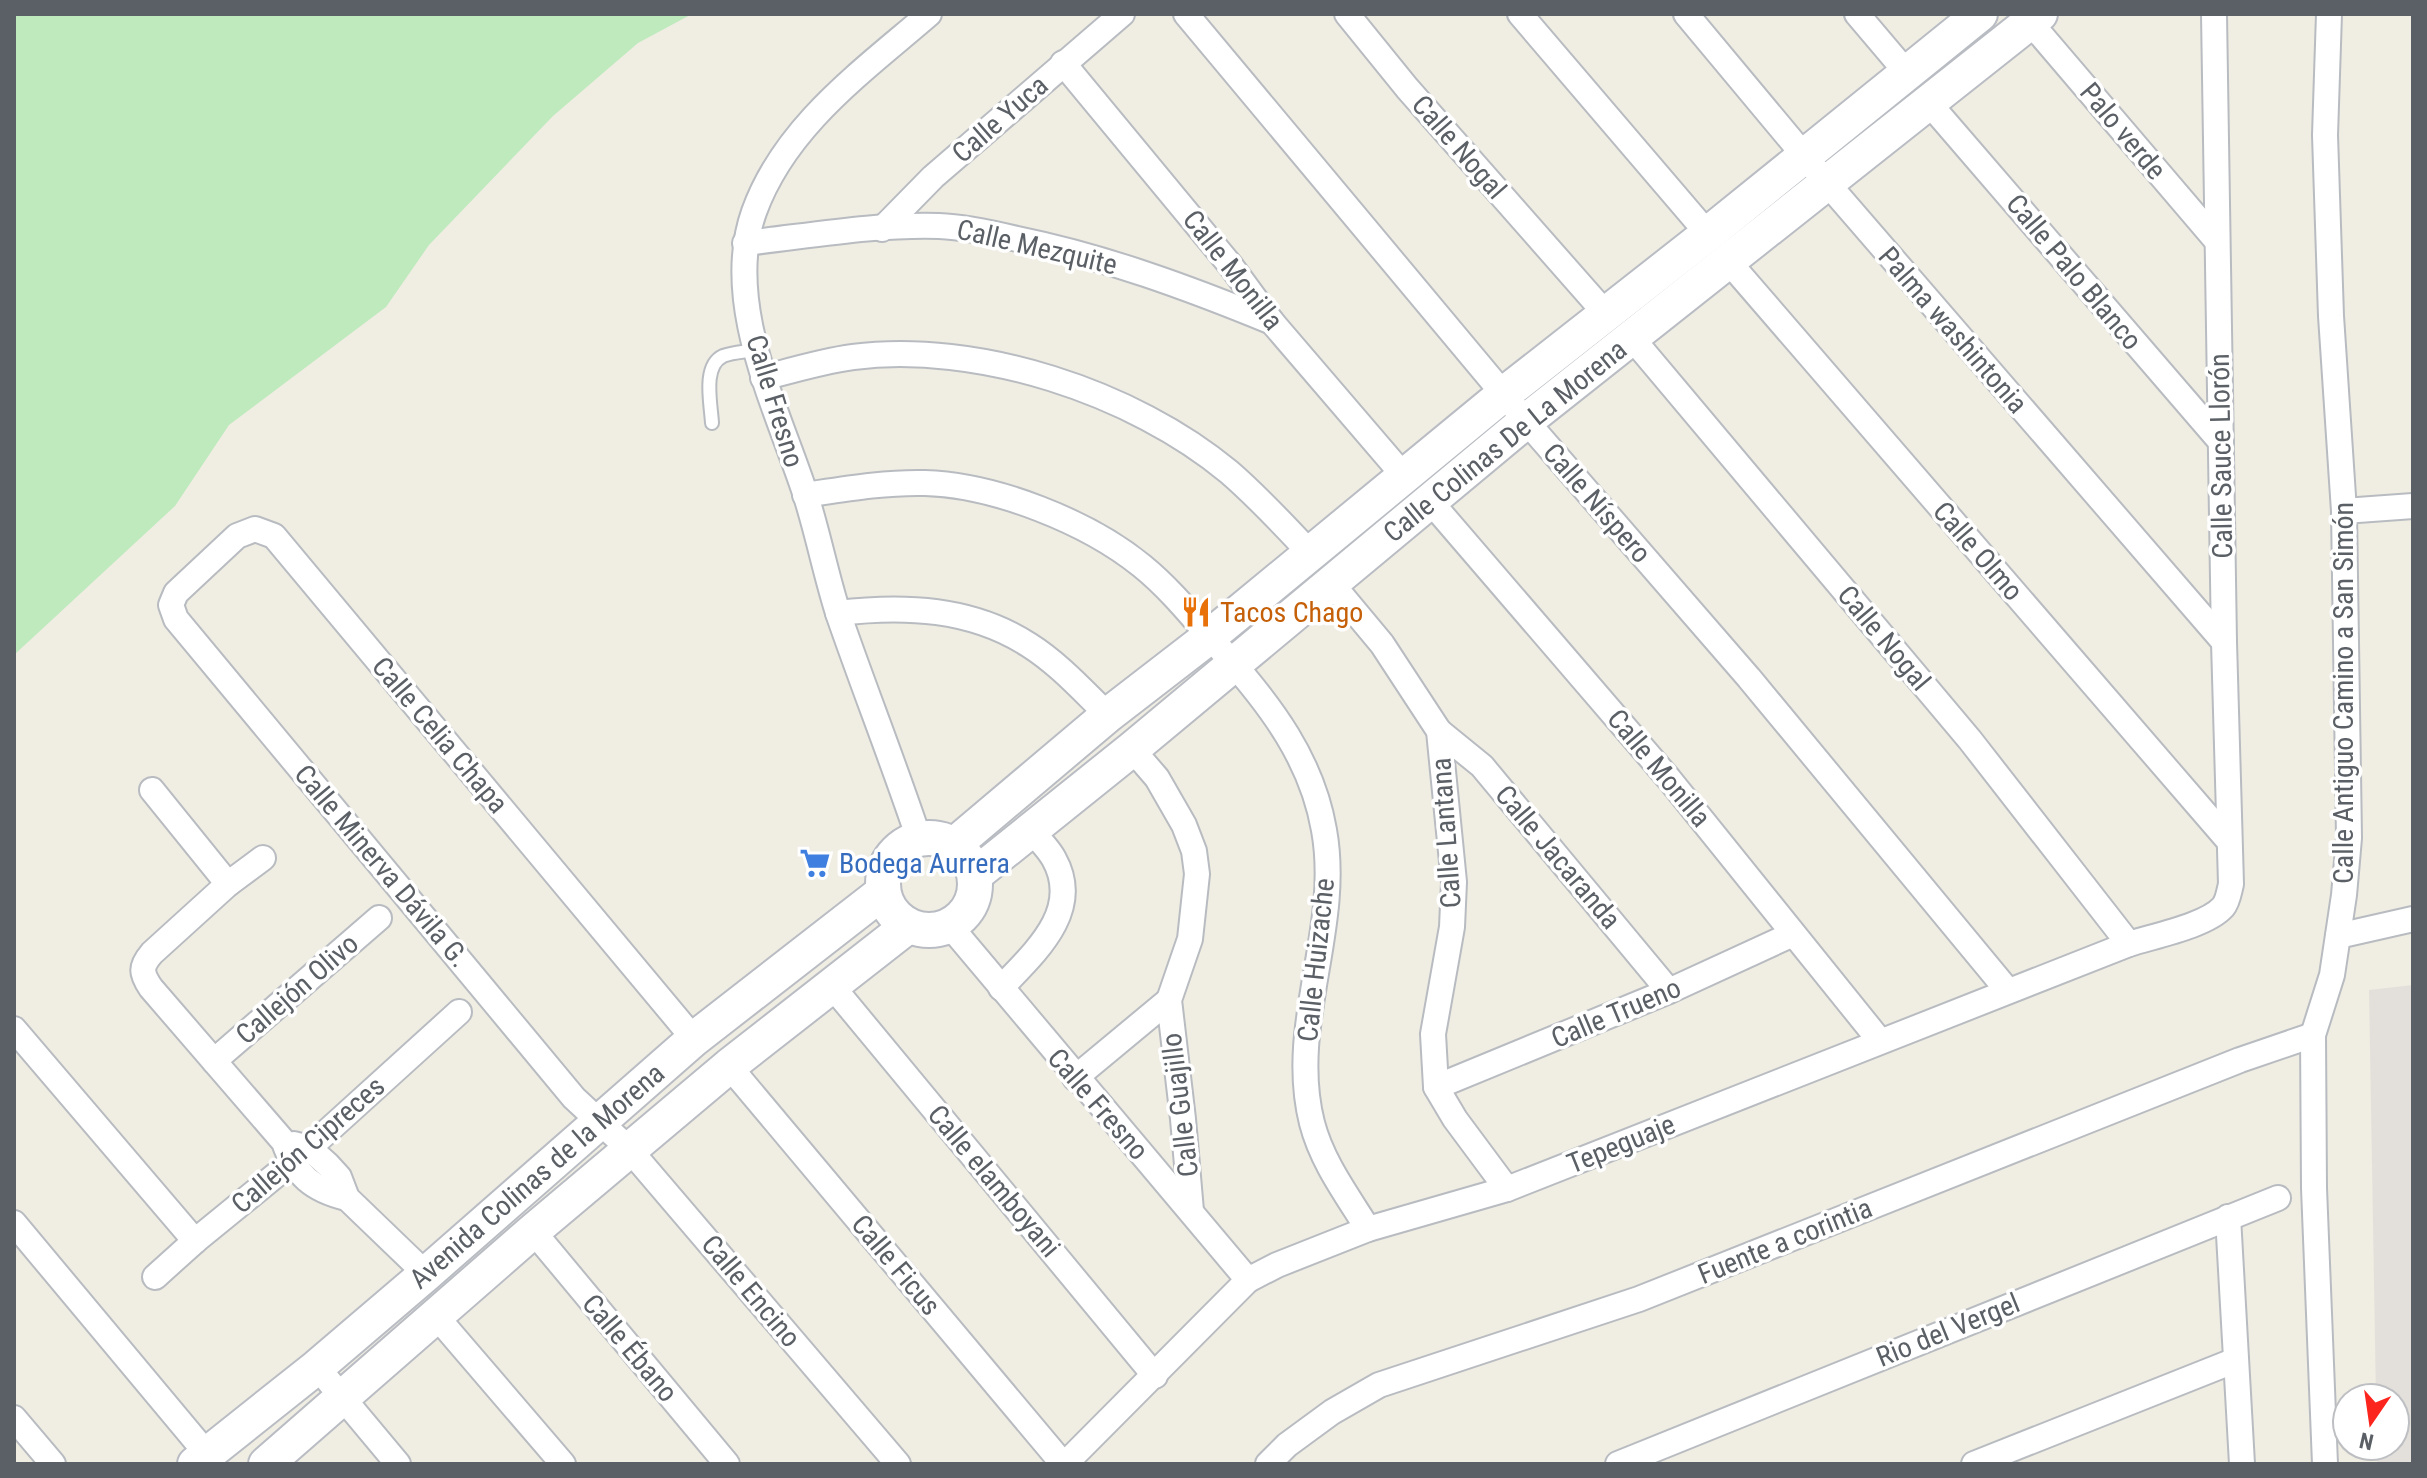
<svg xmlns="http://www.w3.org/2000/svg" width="2427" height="1478" viewBox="0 0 2427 1478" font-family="'Roboto Condensed',sans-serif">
<rect width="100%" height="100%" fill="#f0ede3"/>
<path fill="#e3e0db" d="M2413,985V1464H2377V1446H2395V1398H2376L2369,990Z"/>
<path fill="#bfeabd" d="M14,14H692L638,43L553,116L429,245L386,307L229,425L175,506L14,655Z"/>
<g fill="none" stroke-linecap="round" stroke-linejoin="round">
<g stroke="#b8bcc1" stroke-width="16">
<path id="lane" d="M712,423C711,404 702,366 723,356C733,352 745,352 755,350"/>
</g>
<g stroke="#b8bcc1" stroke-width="28">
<g id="street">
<path d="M1186,14L1526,421L1749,678L2008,991"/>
<path d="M1347,14L1407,88L1606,314"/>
<path d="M1520,14L1708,234"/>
<path d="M1686,14L1827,183L2224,642"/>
<path d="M1857,14L1907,73"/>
<path d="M2030,22L2216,240"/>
<path d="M1063,63L1231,266L1272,322L1404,476"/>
<path d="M1928,102L2221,442"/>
<path d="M882,229L933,177L1122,14"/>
<path d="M745,243C809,236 875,224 939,226C965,227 992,233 1017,239C1105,257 1189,288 1272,322"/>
<path d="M1728,261L2228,840"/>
<path d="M1632,338L1970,740L2129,944"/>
<path d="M763,378C793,370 823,361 853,357C977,341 1133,392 1229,472C1258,497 1285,526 1311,554"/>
<path d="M805,495C845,489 885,482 925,483C995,485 1088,522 1142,566C1173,591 1198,624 1225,654C1271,706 1312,760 1324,830C1342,929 1287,1025 1312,1123C1322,1162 1347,1195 1368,1229"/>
<path d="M1430,501L1669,779L1880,1041"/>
<path d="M2344,511L2413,506"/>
<path d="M1332,584L1382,644L1439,731L1454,882L1452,927L1433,1034L1436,1087L1455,1119L1507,1189"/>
<path d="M838,613C904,605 972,608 1029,645C1059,664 1083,691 1108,715"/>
<path d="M1439,731L1482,766L1669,991"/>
<path d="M1132,749L1157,778L1184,825L1194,851L1197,874L1190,939L1169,1000L1183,1119L1191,1211"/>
<path d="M152,790L228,884"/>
<path d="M919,839C894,764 865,691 839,616C826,576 818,533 805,493C777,408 722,302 754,212C785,126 862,72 929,14"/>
<path d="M263,858L228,884L152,953C140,967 141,973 151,988L284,1142C295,1175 313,1190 347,1198"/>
<path d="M950,926L1248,1280"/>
<path d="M2338,936L2413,919"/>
<path d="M832,986L1155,1376"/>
<path d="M1001,988C1034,953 1083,911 1054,859C1048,848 1038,838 1029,829"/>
<path d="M14,1029L195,1241"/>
<path d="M694,1039L274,536L255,529L237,536L176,593L171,605L176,619L574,1098L629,1149L898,1464"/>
<path d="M214,1061L379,918"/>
<path d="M729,1066L1063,1464"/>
<path d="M1075,1078L1169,1000"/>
<path d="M1436,1087L1669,991L1793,934"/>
<path d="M294,1144L309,1148L328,1165L339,1177L347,1198L426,1274"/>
<path d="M2228,1217L2242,1464"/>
<path d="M14,1223L207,1454"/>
<path d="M533,1231L727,1464"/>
<path d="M155,1277L195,1241L309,1148L459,1012"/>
<path d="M436,1316L563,1464"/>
<path d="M317,1367L398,1464"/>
<path d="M14,1418L53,1464"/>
<path d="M1065,1464L1248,1280L1277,1265L1368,1229L1507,1189L2129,944C2153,936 2206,926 2223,907C2228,901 2229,892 2231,884L2224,642L2214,14"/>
<path d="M1268,1464L1287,1445L1332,1412L1379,1385L1639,1299L2240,1060L2313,1035"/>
<path d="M1618,1464L2278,1198"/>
<path d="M1974,1464L2236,1360"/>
<path d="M2325,1464L2314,1188L2313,1035L2332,975L2344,895L2349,838L2344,511L2331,316L2325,135L2329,14"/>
</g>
</g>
<g stroke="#b9bdc3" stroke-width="38">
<g id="secondary">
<circle cx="929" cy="884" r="46"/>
<path d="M954,845L1108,715L1209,637L1504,394L1708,234L1980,14"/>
<path d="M975,875L1132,749L1526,421L2040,14"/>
<path d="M195,1464L317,1367L426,1274L694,1039L883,892"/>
<path d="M266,1464L533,1231L729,1066L908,926"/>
</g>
</g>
<use href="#lane" stroke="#fff" stroke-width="12"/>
<use href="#street" stroke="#fff" stroke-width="24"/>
<use href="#secondary" stroke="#fff" stroke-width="34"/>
</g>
<defs>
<g id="restaurant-bare" transform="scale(2.4)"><path d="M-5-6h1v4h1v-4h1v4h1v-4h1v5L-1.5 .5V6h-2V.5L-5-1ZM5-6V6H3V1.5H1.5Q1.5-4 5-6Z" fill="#e8710a" stroke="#fff" stroke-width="2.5" paint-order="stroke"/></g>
<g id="supermarket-bare" transform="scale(2.4)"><path d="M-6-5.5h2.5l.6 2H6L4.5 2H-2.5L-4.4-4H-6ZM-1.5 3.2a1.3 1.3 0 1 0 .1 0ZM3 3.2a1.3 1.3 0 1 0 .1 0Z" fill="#3f7fe0" stroke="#fff" stroke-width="2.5" paint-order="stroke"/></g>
</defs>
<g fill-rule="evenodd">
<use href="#restaurant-bare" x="1196" y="612"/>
<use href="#supermarket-bare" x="815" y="863"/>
</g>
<g text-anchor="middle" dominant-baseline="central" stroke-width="7" stroke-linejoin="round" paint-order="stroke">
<g font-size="28" fill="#5b6066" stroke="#fff">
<text transform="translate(1000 119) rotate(-41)">Calle Yuca</text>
<text transform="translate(2123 131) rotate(50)">Palo verde</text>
<text transform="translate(1459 147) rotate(49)">Calle Nogal</text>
<text transform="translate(1037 247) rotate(13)">Calle Mezquite</text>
<text transform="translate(1233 270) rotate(52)">Calle Monilla</text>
<text transform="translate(2074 272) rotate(50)">Calle Palo Blanco</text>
<text transform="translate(1953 330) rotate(49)">Palma washintonia</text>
<text transform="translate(775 401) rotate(73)">Calle Fresno</text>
<text transform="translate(1505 441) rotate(-39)">Calle Colinas De La Morena</text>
<text transform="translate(2221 456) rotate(-91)">Calle Sauce Llorón</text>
<text transform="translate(1597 503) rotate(49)">Calle Níspero</text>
<text transform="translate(1978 551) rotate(49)">Calle Olmo</text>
<text transform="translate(1884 638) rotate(50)">Calle Nogal</text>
<text transform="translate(2343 693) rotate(-90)">Calle Antiguo Camino a San Simón</text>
<text transform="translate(440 735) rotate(50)">Calle Celia Chapa</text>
<text transform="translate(1659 768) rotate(50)">Calle Monilla</text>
<text transform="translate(1446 833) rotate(-94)">Calle Lantana</text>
<text transform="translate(1558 857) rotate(50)">Calle Jacaranda</text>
<text transform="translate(382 866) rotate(50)">Calle Minerva Dávila G.</text>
<text transform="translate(1316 960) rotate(-84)">Calle Huizache</text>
<text transform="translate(297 989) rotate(-41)">Callejón Olivo</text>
<text transform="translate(1616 1013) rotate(-23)">Calle Trueno</text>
<text transform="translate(1098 1104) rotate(49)">Calle Fresno</text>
<text transform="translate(1180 1105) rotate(-97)">Calle Guajillo</text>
<text transform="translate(1621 1144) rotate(-22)">Tepeguaje</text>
<text transform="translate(308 1145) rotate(-41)">Callejón Cipreces</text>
<text transform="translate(537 1176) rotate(-41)">Avenida Colinas de la Morena</text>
<text transform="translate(994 1181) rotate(50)">Calle elamboyani</text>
<text transform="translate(1785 1241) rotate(-22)">Fuente a corintia</text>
<text transform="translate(896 1265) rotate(50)">Calle Ficus</text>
<text transform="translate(751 1291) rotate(50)">Calle Encino</text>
<text transform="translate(1948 1330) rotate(-22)">Rio del Vergel</text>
<text transform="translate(630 1348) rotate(50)">Calle Ébano</text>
</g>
<g font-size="28" fill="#c56008" stroke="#fff" text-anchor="start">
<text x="1220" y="612">Tacos Chago</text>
</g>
<g font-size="28" fill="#366cbe" stroke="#fff" text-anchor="start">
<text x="839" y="863">Bodega Aurrera</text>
</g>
</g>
<rect width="2427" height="1478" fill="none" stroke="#5b6066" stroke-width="32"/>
<g transform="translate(2371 1422) rotate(193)"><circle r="38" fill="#ffffff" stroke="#bdbfc2" stroke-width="2"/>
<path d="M0-6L14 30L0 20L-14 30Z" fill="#fc251d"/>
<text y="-12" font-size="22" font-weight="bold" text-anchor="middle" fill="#5b6066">N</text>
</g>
</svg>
